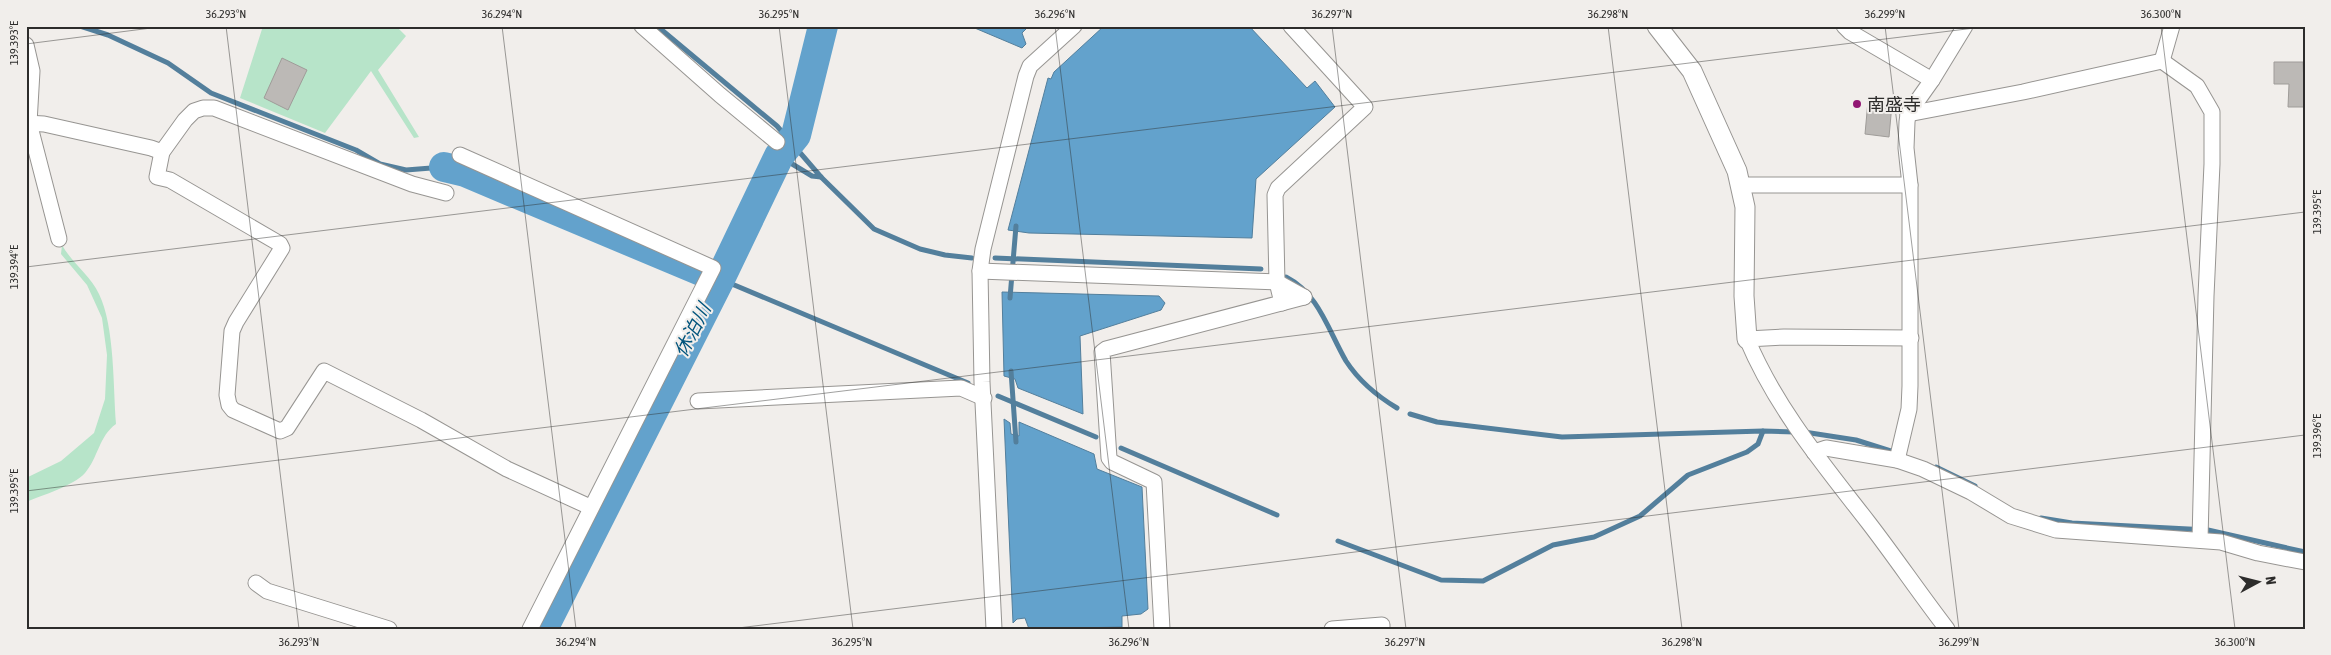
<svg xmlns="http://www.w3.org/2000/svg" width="2331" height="655" viewBox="0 0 2331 655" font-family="'Asap Condensed','Noto Sans JP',sans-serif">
<rect width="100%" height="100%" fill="#f1eeeb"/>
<g fill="#b7e4c9">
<path d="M263,26H329L333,29L335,26H396L406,36L378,70L419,137L414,138L371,71L325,133L240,98Z"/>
<path d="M62,245C72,263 90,275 99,294C115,327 113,387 116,424C99,436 98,458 85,473C73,486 43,495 26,502V478L61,461L94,433L105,399L107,355L102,318L87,285L61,254Z"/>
</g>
<g fill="#63a2cc" stroke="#537f9c">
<path d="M970,26H1029L1022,33L1026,44L1022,48Z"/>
<path d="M1104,26H1249L1307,88L1315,81L1335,107L1256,179L1252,238L1029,233L1008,230L1048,78L1051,79L1054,72Z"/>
<path d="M1002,292L1159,296L1165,303L1161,310L1080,336L1083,414L1018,388L1015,379L1004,376Z"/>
<path d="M1004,419L1010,423L1011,434L1019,436V422L1094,454L1097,469L1142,487L1148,609L1141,614L1122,616V627L1029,629L1025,618L1017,619L1013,623Z"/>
</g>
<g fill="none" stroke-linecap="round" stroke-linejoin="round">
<g stroke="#537f9c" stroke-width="5">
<path d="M80,26L108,35L168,63L211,93L356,150L380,164L406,170L444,167"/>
<path d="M657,26L777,126L821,177L874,229L920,249L945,255L972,258"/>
<path d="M779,156L812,176L821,177"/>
<path d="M995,258L1261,269"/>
<path d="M1286,277C1319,294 1328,330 1346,361C1359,381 1377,396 1397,408"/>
<path d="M720,279L968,383"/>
<path d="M1010,298L1016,226"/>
<path d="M1011,371L1016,442"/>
<path d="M998,396L1096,437"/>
<path d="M1410,414L1437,422L1562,437L1763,431L1795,432"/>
<path d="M1804,432L1856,440L1897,453"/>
<path d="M1121,448L1277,515"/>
<path d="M1936,467L1975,486"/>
<path d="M2041,518L2072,523L2208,530L2305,552"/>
<path d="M1338,541L1441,580L1483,581L1553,545L1594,537L1640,516L1688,475L1747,452L1758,444L1763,431"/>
</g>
<g stroke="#63a2cc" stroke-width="30">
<path d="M444,167L465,172L720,279"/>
<path d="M543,629L720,279L779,156L796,135L823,26"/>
</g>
</g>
<g fill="#bcb9b6" stroke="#9f9c99">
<path d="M282,58L307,70L288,110L264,98Z"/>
<path d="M2274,62H2303L2305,107H2288L2289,84H2274Z"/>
<path d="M1868,101L1892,104L1889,137L1865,134Z"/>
</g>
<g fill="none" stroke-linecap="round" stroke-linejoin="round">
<g stroke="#979592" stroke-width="17">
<g id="minor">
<path d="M642,26L720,95L777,142"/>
<path d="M1844,26L1850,32L1932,80"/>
<path d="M26,45L32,71L29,123L59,239"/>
<path d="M2162,61L2172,26"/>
<path d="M1908,114L2023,92L2162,61L2197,86L2212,112V164L2206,296L2200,540"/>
<path d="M26,123L44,124L151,148L162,152"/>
<path d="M460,155L713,268L530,629"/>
<path d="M1741,185H1910"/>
<path d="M446,193L412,184L214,108H203L194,111L185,120L162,152L157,177L170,180L280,244L282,248L236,322L232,331L227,395L229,405L233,410L280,431L287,428L324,371L421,420L507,469L590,507"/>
<path d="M980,271L1277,282L1304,297"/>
<path d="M1282,303L1277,282L1275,195L1278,188L1365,107L1291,26"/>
<path d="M1911,338L1784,337L1747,339C1776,408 1823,464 1868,522C1895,557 1920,594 1947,629"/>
<path d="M698,401L961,388L984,398"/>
<path d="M1814,452L1826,448L1897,460L1923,469L1971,492L2011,516L2056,530L2221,542L2258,553L2305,562"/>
<path d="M1897,460L1909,409L1910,386V185L1906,148L1907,122L1908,114L1932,80L1965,26"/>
<path d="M256,583L267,591L389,629"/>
<path d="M994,629L982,382L980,271L983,249L1026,76L1030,66L1074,26"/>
<path d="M1162,629L1154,482L1112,462L1109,458L1102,352L1106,349L1304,297"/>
<path d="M1332,629L1382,625V629"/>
</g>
</g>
<g stroke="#979592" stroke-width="21">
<path id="tertiary" d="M1657,26L1692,71L1737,171L1745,207L1744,296L1747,339"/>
</g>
<use href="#minor" stroke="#fff" stroke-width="15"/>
<use href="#tertiary" stroke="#fff" stroke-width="19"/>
</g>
<path fill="none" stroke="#2d2c2b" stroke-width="1" stroke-opacity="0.45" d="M226,26L299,629M502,26L576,629M779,26L853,629M1055,26L1129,629M1332,26L1406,629M1608,26L1682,629M1885,26L1959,629M2161,26L2235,629M26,44L167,26M26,267L1991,26M26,491L2305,212M730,629L2305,435"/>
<circle fill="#911672" stroke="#f1eeeb" stroke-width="2" cx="1857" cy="104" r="5"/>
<g text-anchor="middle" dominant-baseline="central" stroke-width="4" stroke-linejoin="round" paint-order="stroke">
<g font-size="18" fill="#2d2c2b" stroke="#f1eeeb" text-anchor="start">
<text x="1867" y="104">南盛寺</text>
</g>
<g font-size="19" font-style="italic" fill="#00547c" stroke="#f1eeeb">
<text transform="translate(692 330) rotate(-63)">休泊川</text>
</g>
</g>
<rect width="2331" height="655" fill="none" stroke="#f1eeeb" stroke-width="55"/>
<g transform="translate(2258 582) rotate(83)" stroke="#f1eeeb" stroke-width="4" paint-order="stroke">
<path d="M0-4L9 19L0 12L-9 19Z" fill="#2d2c2b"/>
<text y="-8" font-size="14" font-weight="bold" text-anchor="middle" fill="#2d2c2b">N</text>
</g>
<rect x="28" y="28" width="2276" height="600" fill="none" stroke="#2d2c2b" stroke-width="2"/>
<g font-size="12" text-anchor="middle" fill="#2d2c2b">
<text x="226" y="18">36.293°N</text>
<text x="502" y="18">36.294°N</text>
<text x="779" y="18">36.295°N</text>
<text x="1055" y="18">36.296°N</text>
<text x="1332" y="18">36.297°N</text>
<text x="1608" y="18">36.298°N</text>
<text x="1885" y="18">36.299°N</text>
<text x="2161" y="18">36.300°N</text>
<text transform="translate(14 43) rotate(-90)" y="4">139.393°E</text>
<text transform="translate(2317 212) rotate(-90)" y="4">139.395°E</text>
<text transform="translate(14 267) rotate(-90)" y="4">139.394°E</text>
<text transform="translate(2317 436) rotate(-90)" y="4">139.396°E</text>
<text transform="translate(14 491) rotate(-90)" y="4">139.395°E</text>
<text x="299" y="646">36.293°N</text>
<text x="576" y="646">36.294°N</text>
<text x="852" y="646">36.295°N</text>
<text x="1129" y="646">36.296°N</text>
<text x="1405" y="646">36.297°N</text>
<text x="1682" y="646">36.298°N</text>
<text x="1959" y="646">36.299°N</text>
<text x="2235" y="646">36.300°N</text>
</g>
</svg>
